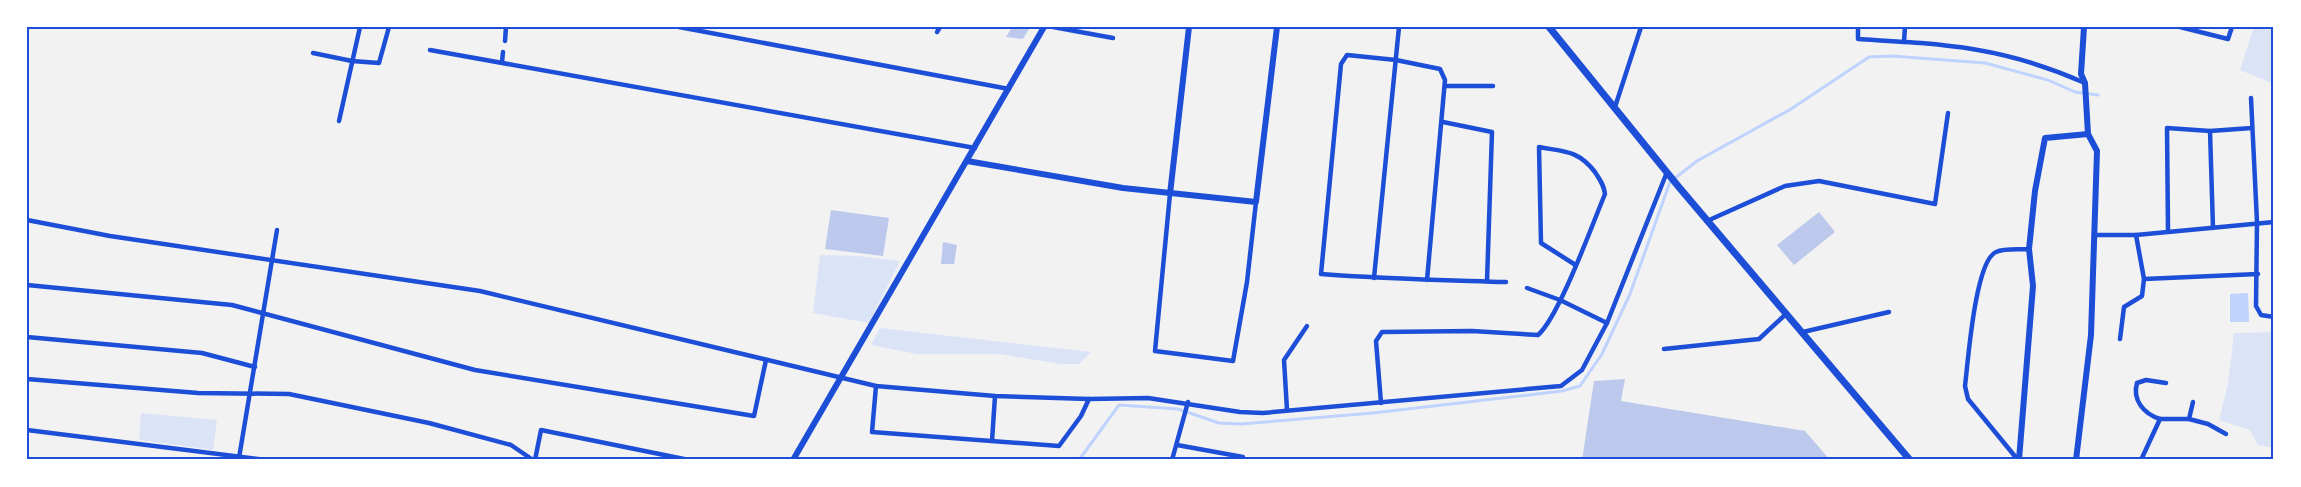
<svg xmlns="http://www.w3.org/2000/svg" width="2301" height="487" viewBox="0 0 2301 487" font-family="'PT Sans',sans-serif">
<rect width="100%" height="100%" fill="#f2f2f2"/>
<g fill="#dbe4f7">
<path d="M2254,27H2274V84L2240,70Z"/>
<path d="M820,255L858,256L900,261L869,323L813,313Z"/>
<path d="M880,328L1091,352L1079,364H1061L998,354H917L871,345Z"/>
<path d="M2274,332V448L2258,445L2250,430L2219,420L2228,384L2234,333Z"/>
<path d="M141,413L217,420L213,450L139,440Z"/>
</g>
<path fill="#bfd3fe" d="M2248,293L2249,322H2230V294Z"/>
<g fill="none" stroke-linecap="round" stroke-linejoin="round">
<path stroke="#bfd3fe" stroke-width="3" d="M1079,460L1119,405L1178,409L1219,423L1241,424L1373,413L1562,391L1580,386L1602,354L1630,294L1670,182L1697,161L1791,109L1869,57L1892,56L1985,63L2048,80L2075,92L2098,95"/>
</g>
<g fill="#bdc9ec">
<path d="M1012,27H1030L1023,39L1006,37Z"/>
<path d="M831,210L889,218L883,256L825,249Z"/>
<path d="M1819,212L1835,232L1794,265L1777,245Z"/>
<path d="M943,242L957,245L954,264H941Z"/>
<path d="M1625,379L1621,401L1805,431L1830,460H1582L1594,381Z"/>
</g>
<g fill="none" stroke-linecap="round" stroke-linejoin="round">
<g stroke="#1d4ed8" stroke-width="4.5">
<path d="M679,27L1009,89"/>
<path d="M1053,27L1113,38"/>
<path d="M1858,27V39C1945,44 2004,47 2085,83"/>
<path d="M2180,27L2228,39L2232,27"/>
<path d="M937,32L940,27"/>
<path d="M505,41L506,27"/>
<path d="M1904,42L1905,27"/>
<path d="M430,50L975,148"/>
<path d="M313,53L352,61L379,63L389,27"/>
<path d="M502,62L503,52"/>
<path d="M1445,86H1493"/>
<path d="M2251,98L2257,222L2256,306L2261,315L2274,317"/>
<path d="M1615,107L1641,27"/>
<path d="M339,121L360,27"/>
<path d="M1443,122L1492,132L1487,281"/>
<path d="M2210,131L2213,228"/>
<path d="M1170,194L1155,351L1233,361L1247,282L1256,202"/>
<path d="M27,220L110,236L480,291L876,386L995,396L1089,399L1148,398L1240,412L1263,413L1561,386L1582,370L1607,323L1667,172"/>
<path d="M1707,221L1785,186L1819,181L1935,204L1948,113"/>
<path d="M2168,231L2167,128L2210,131L2252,128"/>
<path d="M2095,235H2136L2274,222"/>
<path d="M1374,278L1399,27"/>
<path d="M2144,279L2258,274"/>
<path d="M1427,280L1445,80L1440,69L1396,60L1347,55L1341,64L1321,274C1383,279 1444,280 1506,282"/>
<path d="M27,285L232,305L475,370L754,416L766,360"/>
<path d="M1527,288L1560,300L1607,323"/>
<path d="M1803,332L1889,312"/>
<path d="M27,337L202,353L255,367"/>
<path d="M2120,339L2124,307L2142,296L2144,279L2136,235"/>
<path d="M1664,349L1759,339L1786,314"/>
<path d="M27,379L198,393L289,394L429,423L511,445L533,460"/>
<path d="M876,386L872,432L1059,446L1081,416L1089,399"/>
<path d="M2193,402L2189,419L2208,424L2226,434"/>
<path d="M1381,403L1376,341L1382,332L1472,331L1538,335C1559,317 1592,225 1605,194C1604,185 1600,180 1595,172C1578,150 1565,152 1539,147L1541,243L1574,264"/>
<path d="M1287,410L1284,360L1307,326"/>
<path d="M2160,419C2144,414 2132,400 2137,383L2146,380L2166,383"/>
<path d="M27,430L266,460"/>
<path d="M992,441L995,396"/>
<path d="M1177,445L1243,457"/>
<path d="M239,458L277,230"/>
<path d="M535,460L541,430L689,460"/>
<path d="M1172,460L1188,402"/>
<path d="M2018,460L1968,399L1965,386C1968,362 1975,261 1996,252C2005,248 2019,250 2029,249"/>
<path d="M2141,460L2160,419H2189"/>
</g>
<g stroke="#1d4ed8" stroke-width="6">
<path d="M967,161L1123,188L1256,202L1277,27"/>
<path d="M1170,194L1189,27"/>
<path d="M793,460L1044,27"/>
<path d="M2019,460L2033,286L2029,249L2035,191L2045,138L2088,134"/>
<path d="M2076,460L2091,335L2097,151L2088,134L2085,83L2081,74L2084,27"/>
</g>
<path stroke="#1d4ed8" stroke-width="7" d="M1549,27L1678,186L1910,460"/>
</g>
<rect width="2301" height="487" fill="none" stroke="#ffffff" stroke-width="57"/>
<rect x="28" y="28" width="2244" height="430" fill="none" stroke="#1d4ed8" stroke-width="2"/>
</svg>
